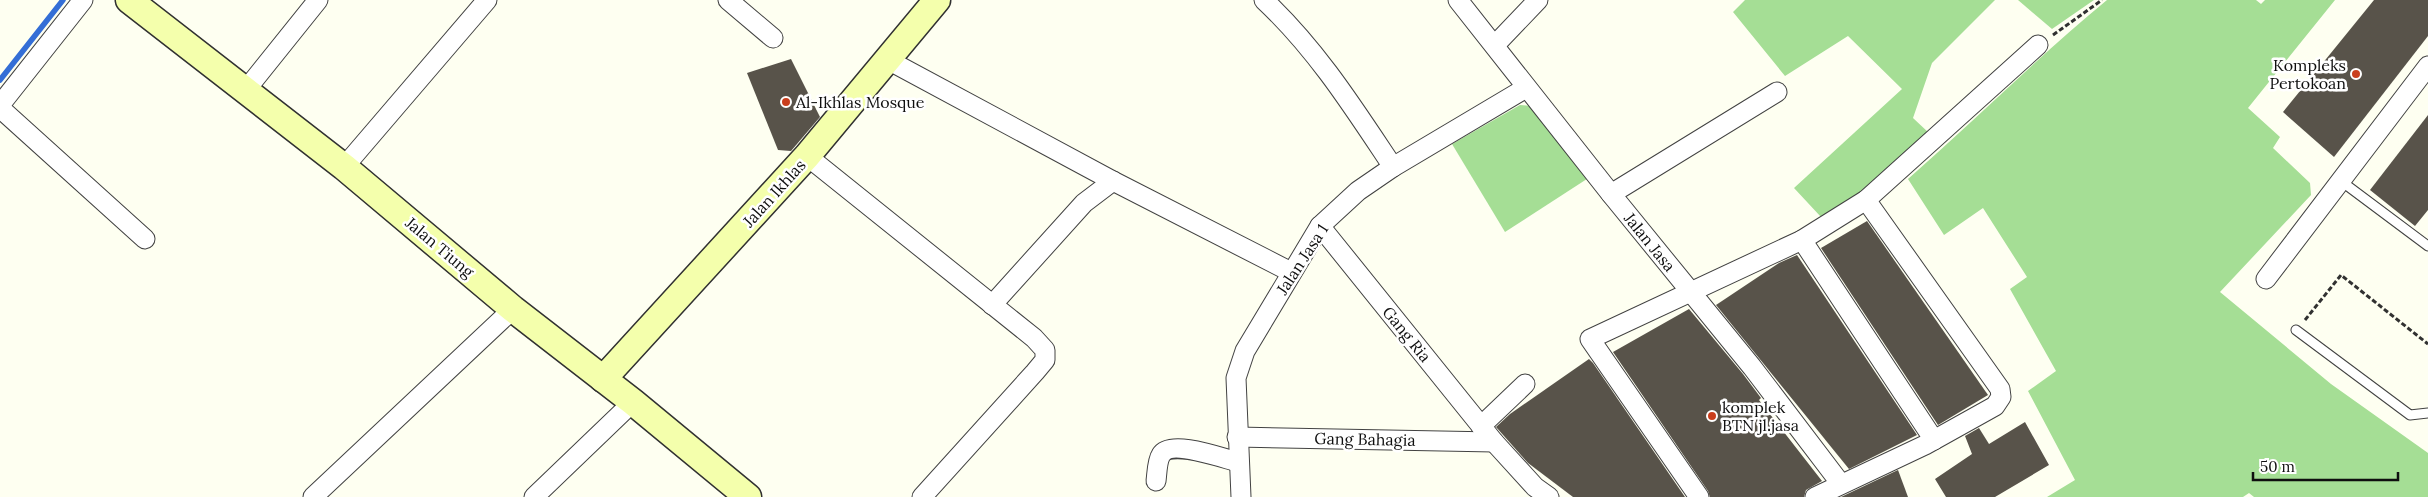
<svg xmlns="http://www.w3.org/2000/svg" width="2428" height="497" viewBox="0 0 2428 497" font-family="Lora,serif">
<rect width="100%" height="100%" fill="#fefff1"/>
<g fill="#a5de95">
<path d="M1745,0H1995L1932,63L1913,118L1929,133L1869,188L1821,217L1794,188L1902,89L1848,36L1785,76L1733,12Z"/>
<path d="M2018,0H2094L2052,29Z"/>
<path d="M2107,0H2256L2261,4L2265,0H2335L2248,108L2280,137L2273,148L2310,183L2311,195L2220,292L2331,384L2428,453V497H2254L2249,493L2243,497H2047L2075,480L2028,391L2056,371L2010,289L2027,277L1983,208L1944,235L1908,179C1975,120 2038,57 2107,0Z"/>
<path d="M1520,105L1531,106L1590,177L1505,232L1452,144Z"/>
</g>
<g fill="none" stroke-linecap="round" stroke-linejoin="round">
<path stroke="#346ed6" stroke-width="5.5" d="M0,80L63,0"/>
</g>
<g fill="#58534a">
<path d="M2374,0H2428V36L2334,157L2283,112Z"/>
<path d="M791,59L820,117L791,151L778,150L747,73Z"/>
<path d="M2428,115V210L2415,226L2370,190Z"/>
<path d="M1867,221L1988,395L1938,425L1821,248Z"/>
<path d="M1797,255L1917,435L1849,469L1716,305L1779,263Z"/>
<path d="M1689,309L1743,374L1761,398L1759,400L1822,481L1806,490L1804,497H1710L1708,491L1613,352Z"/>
<path d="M1589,359L1593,363L1685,497H1573L1528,463L1496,427L1510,414Z"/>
<path d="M2025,422L2049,465L1995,497H1946L1935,479L1972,454L1965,436L1979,428L1989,444Z"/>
<path d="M1898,470L1908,497H1841Z"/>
</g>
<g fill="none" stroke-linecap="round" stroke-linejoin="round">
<g stroke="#424242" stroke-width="11">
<g id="lane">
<path d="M2341,181L2428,246"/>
<path d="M2296,330L2410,415L2428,413"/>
</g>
</g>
<g stroke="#424242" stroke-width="21">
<g id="street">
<path d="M728,0L773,38"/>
<path d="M1264,0C1317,50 1353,107 1393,167"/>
<path d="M1458,0L1611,194L1752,367L1841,484"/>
<path d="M1495,45L1538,0"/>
<path d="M888,60L1113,181L1291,272"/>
<path d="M245,91L318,0"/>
<path d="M0,105L83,0"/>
<path d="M0,108L145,239"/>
<path d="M807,156L1034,338L1045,350V360L1035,372L922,497"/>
<path d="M344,167L487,0"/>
<path d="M1611,194L1777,92"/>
<path d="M1320,226L1494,442L1535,487L1549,497"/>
<path d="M1802,240L1934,440"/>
<path d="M2266,279L2428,66"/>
<path d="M992,305L1084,203L1113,181"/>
<path d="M1481,426L1525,384"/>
<path d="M1237,437L1494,442"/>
<path d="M1156,481C1157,474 1157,461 1161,455C1170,439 1222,458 1238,462"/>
<path d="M313,497L513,309"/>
<path d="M534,497L633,402"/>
<path d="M1241,497L1236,378L1245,351L1320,226L1358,191L1393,167L1526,88"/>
<path d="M1699,497L1590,339L1802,240L1866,200L2038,45"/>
<path d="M1815,497L1925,445L1995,406L2001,397L2000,389L1866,200"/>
</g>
</g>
<g stroke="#313131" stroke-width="29">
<g id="secondary">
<path d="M129,0L344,167L513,309L633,402L748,497"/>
<path d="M603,379L807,156L937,0"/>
</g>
</g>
<g stroke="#313131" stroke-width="3" stroke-dasharray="5 2.5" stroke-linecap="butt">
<path d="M2053,35L2102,0"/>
<path d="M2305,320L2341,275L2428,344"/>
</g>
<use href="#lane" stroke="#fff" stroke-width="9"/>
<use href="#street" stroke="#fff" stroke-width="19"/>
<use href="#secondary" stroke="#f4ffac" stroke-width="26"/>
</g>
<g fill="#c93e1d" stroke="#fff" stroke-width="2">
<circle cx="2356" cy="74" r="5"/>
<circle cx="786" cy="102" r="5"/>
<circle cx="1712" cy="416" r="5"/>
</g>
<g text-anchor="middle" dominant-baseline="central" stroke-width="5" stroke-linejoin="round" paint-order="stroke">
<g font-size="16" fill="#0f0f0f" stroke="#fff" text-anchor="start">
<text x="2346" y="65" text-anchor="end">Kompleks<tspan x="2346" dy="18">Pertokoan</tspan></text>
<text x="796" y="102">Al-Ikhlas Mosque</text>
<text x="1722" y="407">komplek<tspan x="1722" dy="18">BTN jl.jasa</tspan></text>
</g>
<g font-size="16" fill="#0f0f0f" stroke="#fff">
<text transform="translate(774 193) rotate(-48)">Jalan Ikhlas</text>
<text transform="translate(1650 242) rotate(51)">Jalan Jasa</text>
<text transform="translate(440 247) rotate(40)">Jalan Tiung</text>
<text transform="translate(1302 259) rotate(-57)">Jalan Jasa 1</text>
<text transform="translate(1407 334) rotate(51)">Gang Ria</text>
<text transform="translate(1365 439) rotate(1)">Gang Bahagia</text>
</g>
</g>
<path d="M2253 472v8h145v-8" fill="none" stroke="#0f0f0f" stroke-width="2.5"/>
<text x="2260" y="472" font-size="15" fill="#0f0f0f" stroke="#ffffff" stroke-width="4" paint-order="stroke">50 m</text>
</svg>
